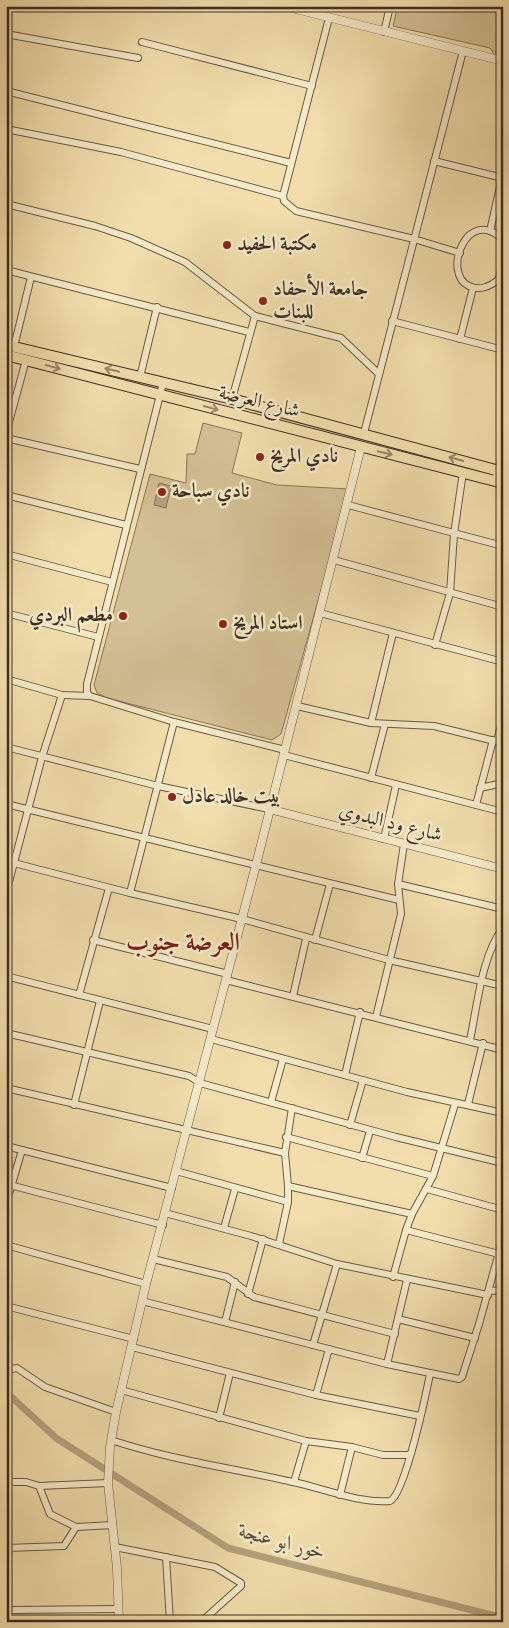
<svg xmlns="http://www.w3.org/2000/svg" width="509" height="1628" viewBox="0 0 509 1628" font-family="'Sorts Mill Goudy',Amiri,serif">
<rect width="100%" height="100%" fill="#f1deac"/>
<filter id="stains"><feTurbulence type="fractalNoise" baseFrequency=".004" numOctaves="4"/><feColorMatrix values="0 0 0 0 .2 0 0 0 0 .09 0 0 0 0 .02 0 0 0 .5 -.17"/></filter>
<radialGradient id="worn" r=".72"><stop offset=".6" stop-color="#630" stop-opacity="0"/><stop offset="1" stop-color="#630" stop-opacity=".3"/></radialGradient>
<g fill="#d3c094" stroke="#89785a">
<path d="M398,6H503V57L495,55L490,48L393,26Z"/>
<path d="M203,423L242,433L232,473L277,485L349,489L281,734L272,740L107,698L97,693L94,685L150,474L186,483L187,454H195Z"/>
</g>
<path fill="#b4a27d" stroke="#857458" d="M159,483L171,486L166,508L154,505Z"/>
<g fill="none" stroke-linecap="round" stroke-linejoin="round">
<path stroke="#b4a27d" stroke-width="7" d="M6,1392L56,1438L228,1548L503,1618"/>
<g stroke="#6c5b44" stroke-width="8">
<g id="minor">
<path d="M329,18L283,196L284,201L296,211L414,239L460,253"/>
<path d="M384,32L390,6"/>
<path d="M6,34L138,58"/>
<path d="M142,42L312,86"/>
<path d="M6,91L291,163"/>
<path d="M6,129L121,152L283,196"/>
<path d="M434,161L503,178"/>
<path d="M6,204L95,226L131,238L185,262L255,316L341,338L379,374"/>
<path d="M490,231L502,178"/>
<path d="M503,240C468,204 441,273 469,286C480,291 489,287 498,280L503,265"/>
<path d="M6,270L249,332"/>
<path d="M392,321L503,350"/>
<path d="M460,339L473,288"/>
<path d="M14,347L31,277"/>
<path d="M140,377L157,307"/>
<path d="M232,399L255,316"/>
<path d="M6,433L26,360"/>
<path d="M364,433L463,51"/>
<path d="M6,438L140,469"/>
<path d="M495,481L503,452"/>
<path d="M6,495L126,525"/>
<path d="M348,505L503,546"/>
<path d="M6,554L112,582"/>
<path d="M334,560L503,607"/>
<path d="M6,613L98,637"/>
<path d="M320,613L503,662"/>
<path d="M435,645L450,593L454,534L463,472"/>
<path d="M6,679L62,695L90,696L174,722L285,750"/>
<path d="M90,696L87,693V684L163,383"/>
<path d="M297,706L371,723L434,726L503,743"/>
<path d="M371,723L393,633"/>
<path d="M497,741L503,717"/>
<path d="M6,747L158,786L269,809"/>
<path d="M284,755L503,812"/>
<path d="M371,778L385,724"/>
<path d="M480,788L503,783"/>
<path d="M6,804L399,900"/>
<path d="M476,805L493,740"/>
<path d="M384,839L396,785"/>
<path d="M6,861L130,893L242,919L389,960L503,986"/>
<path d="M398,884L503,909"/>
<path d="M6,893L42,757L62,695"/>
<path d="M130,893L174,722"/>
<path d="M93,940L228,974"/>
<path d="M315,940L330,884"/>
<path d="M6,976L213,1029"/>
<path d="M226,980L503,1050"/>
<path d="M79,995L109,888"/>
<path d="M293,996L306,939"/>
<path d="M376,1017L401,914L398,884L404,844"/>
<path d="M6,1033L189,1076L200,1083L396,1137L503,1163"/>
<path d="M211,1039L407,1092L503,1113"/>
<path d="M470,1040C477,1007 482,954 503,928"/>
<path d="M345,1075L360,1012"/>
<path d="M6,1088L285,1153"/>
<path d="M271,1102L283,1059"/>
<path d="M468,1104L483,1043"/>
<path d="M74,1105L100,1001"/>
<path d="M350,1125L363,1080"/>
<path d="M286,1137L433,1176"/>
<path d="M6,1146L172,1188"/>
<path d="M362,1158L370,1131"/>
<path d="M176,1171L288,1202"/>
<path d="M6,1184L163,1225"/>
<path d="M288,1186L285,1153L292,1108"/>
<path d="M427,1189L503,1210"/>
<path d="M6,1204L22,1150"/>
<path d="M165,1213L251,1236L337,1264L488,1295"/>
<path d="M224,1228L235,1189"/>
<path d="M406,1230L499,1254"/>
<path d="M279,1244L288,1202V1186L412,1214"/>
<path d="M6,1245L146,1284"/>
<path d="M153,1259L227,1277L254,1297L395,1334"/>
<path d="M393,1277L406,1230L412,1214L433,1176L455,1104"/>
<path d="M489,1291L503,1290"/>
<path d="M248,1294L263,1239"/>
<path d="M142,1301L387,1364L459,1379L462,1377L479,1324L503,1238"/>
<path d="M6,1306L134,1339"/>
<path d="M398,1319L475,1338"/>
<path d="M225,1322L235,1282"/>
<path d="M313,1345L337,1264"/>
<path d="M132,1347L316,1395L420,1416"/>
<path d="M387,1364L407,1280"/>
<path d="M6,1370L17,1368L45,1387L116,1412"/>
<path d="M503,1383V1396"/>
<path d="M121,1390L306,1441L352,1447L383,1455H410"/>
<path d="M316,1395L329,1349"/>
<path d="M219,1418L230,1373"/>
<path d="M111,1440C171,1460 232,1468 293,1482C326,1489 356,1503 390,1501C405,1494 426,1394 430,1374"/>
<path d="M6,1482H26L39,1486L108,1483"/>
<path d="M294,1482L306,1441"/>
<path d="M39,1486L50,1514L76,1527L113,1525"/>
<path d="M340,1495L352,1447"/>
<path d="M115,1547L215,1567L241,1583V1586L201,1622"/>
<path d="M6,1548L64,1546L76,1527"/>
<path d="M166,1557L170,1622"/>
<path d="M6,1571L9,1548"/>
<path d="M6,1598L10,1622"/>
<path d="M8,1610L119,1609"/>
</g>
</g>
<g stroke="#6c5b44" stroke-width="9">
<g id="tertiary">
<path d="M284,6L503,61"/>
<path d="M269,809L503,869"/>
<path d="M119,1622L117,1568L108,1483L110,1447L116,1412L146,1284L256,865L361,447"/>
</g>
</g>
<g stroke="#3f2f21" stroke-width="12">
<g id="primary">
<path d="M6,345L232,399L503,472"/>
<path d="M6,355L503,483"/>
</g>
</g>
<use href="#minor" stroke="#f6eac9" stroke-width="6"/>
<use href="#tertiary" stroke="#f6eac9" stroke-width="8"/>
<use href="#primary" stroke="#f1deac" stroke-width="10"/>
</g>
<defs><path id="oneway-shaft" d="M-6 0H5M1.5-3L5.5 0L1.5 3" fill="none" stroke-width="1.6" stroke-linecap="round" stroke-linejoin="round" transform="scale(1.25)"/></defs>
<g stroke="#988666">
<use href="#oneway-shaft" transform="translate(53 367) rotate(15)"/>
<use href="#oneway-shaft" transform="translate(112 370) rotate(-166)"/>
<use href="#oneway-shaft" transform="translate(211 408) rotate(15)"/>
<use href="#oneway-shaft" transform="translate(385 453) rotate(14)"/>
<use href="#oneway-shaft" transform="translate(456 459) rotate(-164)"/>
</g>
<g fill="#8f2418" stroke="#f6eac9" stroke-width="2">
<circle cx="227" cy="245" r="5"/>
<circle cx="263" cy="301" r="5"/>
<circle cx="260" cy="457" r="5"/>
<circle cx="162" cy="492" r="5"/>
<circle cx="123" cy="616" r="5"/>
<circle cx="223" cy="624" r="5"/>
<circle cx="172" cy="797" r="5"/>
</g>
<g text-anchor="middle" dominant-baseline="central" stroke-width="5" stroke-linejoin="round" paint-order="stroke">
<g font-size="20" font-weight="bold" fill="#3f2f21" stroke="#f6eac9" text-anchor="start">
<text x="237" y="245">مكتبة الحفيد</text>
<text x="273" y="290">جامعة الأحفاد<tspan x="273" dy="23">للبنات</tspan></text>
<text x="270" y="457">نادي المريخ</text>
<text x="172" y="492">نادي سباحة</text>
<text x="113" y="616" text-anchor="end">مطعم البردي</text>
<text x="233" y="624">استاد المريخ</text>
<text x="182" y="797">بيت خالد عادل</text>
</g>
<g font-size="20" fill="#3f2f21" stroke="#f6eac9">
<text transform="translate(259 403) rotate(14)">شارع العرضة</text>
<text transform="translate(390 824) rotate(14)">شارع ود البدوي</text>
</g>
<g font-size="21" font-style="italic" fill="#5c4c38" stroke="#f6eac9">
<text transform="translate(282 1543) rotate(15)">خور ابو عنجة</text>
</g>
<g font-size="25" font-weight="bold" fill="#7a1f14" stroke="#f6eac9">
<text x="183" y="944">العرضة جنوب</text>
</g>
</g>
<rect width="509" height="1628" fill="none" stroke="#f1deac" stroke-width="25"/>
<rect x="8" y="8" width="494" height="1613" fill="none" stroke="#3f2f21" stroke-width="2.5"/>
<rect x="12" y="12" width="484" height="1603" fill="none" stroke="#3f2f21"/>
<rect width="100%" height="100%" filter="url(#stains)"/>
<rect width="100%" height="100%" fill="url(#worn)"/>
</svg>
